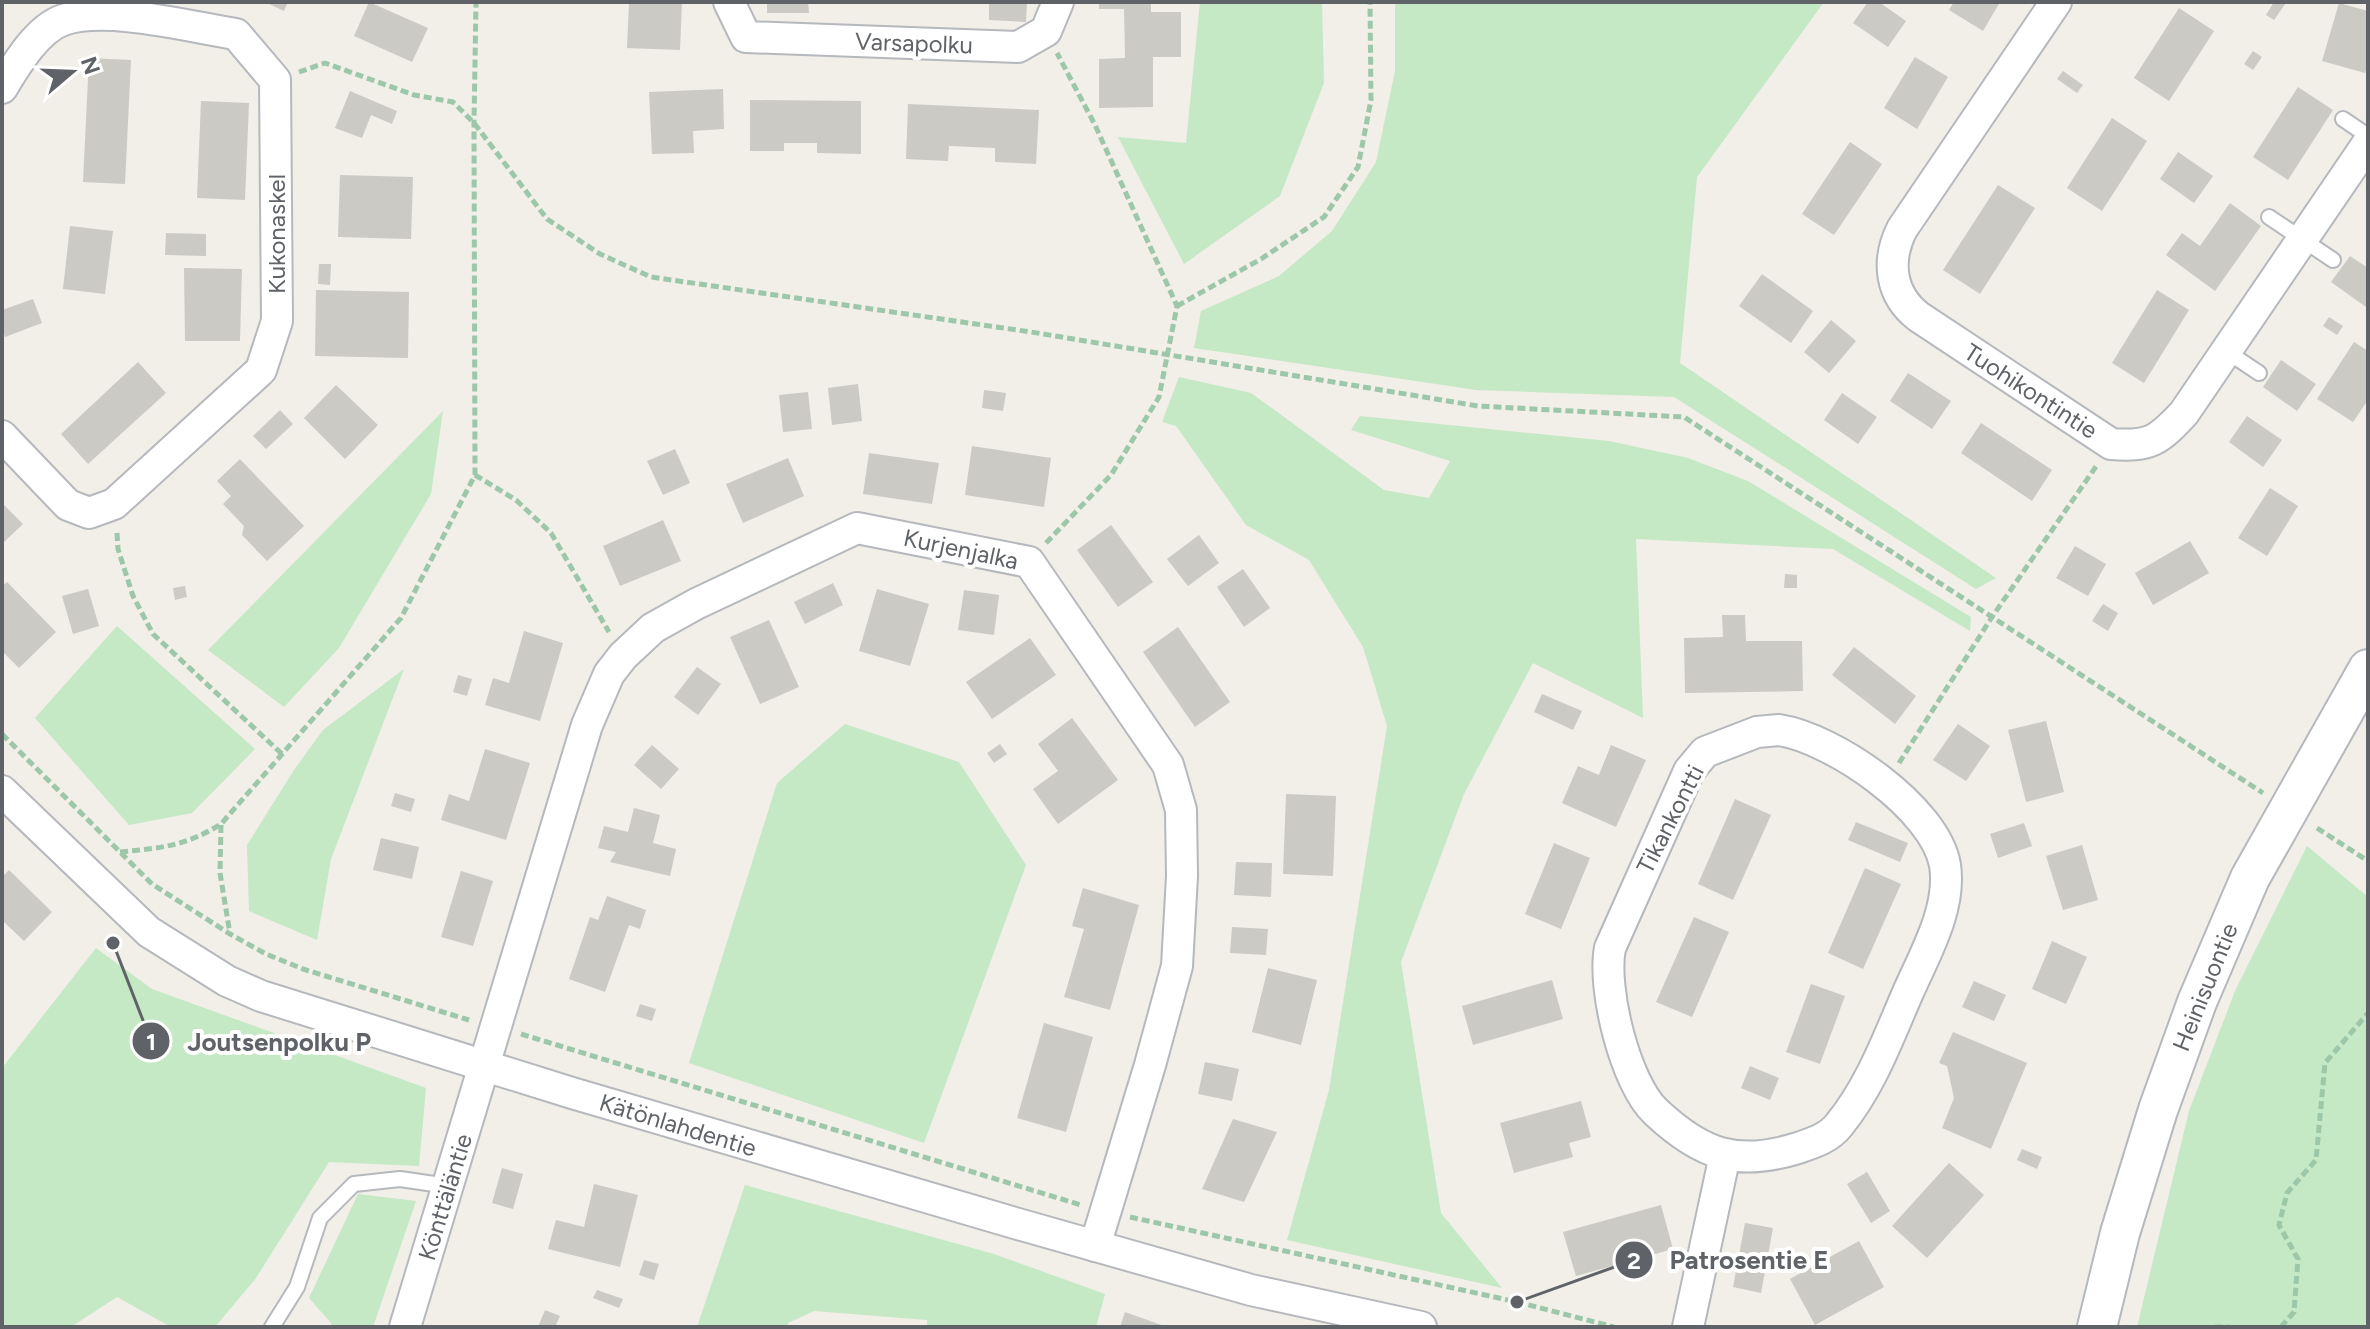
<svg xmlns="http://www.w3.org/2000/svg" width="2370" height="1329" viewBox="0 0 2370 1329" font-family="Figtree,sans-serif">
<rect width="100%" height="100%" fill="#f1efe8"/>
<g fill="#c5e8c5">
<path d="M1200,2H1322L1324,83L1280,196L1184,264L1118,137L1186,143Z"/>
<path d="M1395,2H1824L1697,177L1680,363L1996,578L1976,589L1674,397L1476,390L1194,348L1201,311L1279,276L1332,231L1376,162L1395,71Z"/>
<path d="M1179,377L1251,393L1384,490L1429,498L1450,461L1351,430L1360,416L1609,441L1688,458L1748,481L1971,617L1970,631L1833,549L1636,539L1643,718L1533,663L1464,794L1401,962L1441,1213L1502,1288L1287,1240L1329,1090L1387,726L1363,647L1309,560L1246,525L1176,426L1162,422Z"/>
<path d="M443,411L431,494L339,648L284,707L208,650Z"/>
<path d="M117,626L255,749L192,813L129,825L35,718Z"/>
<path d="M404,669L331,859L317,940L249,911L247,845L294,770L323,730Z"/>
<path d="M845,724L959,762L1026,865L924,1143L689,1063L777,783Z"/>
<path d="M2307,846L2368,897V1327H2137L2189,1111L2235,991Z"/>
<path d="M96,948L152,989L426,1088L419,1166L329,1162L256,1278L215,1327H171L117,1297L71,1327H2V1068Z"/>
<path d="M745,1185L994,1254L1105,1294L1096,1327H927V1320L814,1311L788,1323V1327H697Z"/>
<path d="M358,1194L416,1201L373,1327H331V1323L309,1298Z"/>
</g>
<g fill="#cccac5">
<path d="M265,2H288L284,11Z"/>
<path d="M369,2L428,28L412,62L354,36Z"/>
<path d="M629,2H682L680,50L627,48Z"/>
<path d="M767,2H808L809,13H767Z"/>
<path d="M989,2H1027L1026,22L989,20Z"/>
<path d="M1099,2H1151V12H1181V57H1153V107L1099,108V59L1125,58L1124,9H1099Z"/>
<path d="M1868,2H1879L1906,21L1888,47L1853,23Z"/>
<path d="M1954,2H2000L1983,31L1949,10Z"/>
<path d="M2274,2L2286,3L2274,20L2266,15Z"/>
<path d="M2339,3L2368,11V63L2365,73L2322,61Z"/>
<path d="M2179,8L2214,31L2169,101L2134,78Z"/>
<path d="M2253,51L2262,57L2253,70L2244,64Z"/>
<path d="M1915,57L1948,77L1917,129L1884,108Z"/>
<path d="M89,58L131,60L125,184L83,182Z"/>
<path d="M2063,71L2083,85L2077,93L2057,79Z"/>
<path d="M2298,87L2333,110L2288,180L2253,157Z"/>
<path d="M723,89L724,129L693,131L694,153L652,154L649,92Z"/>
<path d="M350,91L397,111L392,124L371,115L362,138L335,128Z"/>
<path d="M750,100L861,101V154L817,153V143H784V151H750Z"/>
<path d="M201,101L249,103L245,200L197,198Z"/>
<path d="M908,104L1039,110L1036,164L995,162V148L949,146L948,161L906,159Z"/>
<path d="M2112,118L2147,141L2102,211L2067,188Z"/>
<path d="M1850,142L1882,164L1834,235L1802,214Z"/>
<path d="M2178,152L2213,176L2194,203L2160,179Z"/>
<path d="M340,175L413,177L411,239L338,237Z"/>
<path d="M1998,185L2035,208L1980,294L1943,270Z"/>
<path d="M2230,203L2261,226L2215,291L2166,255L2182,233L2200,246Z"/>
<path d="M70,226L113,231L105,294L63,289Z"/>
<path d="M166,233L206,234V256L165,255Z"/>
<path d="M2350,256L2368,268V304L2366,307L2331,282Z"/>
<path d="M319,264H331L330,285L318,284Z"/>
<path d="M184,268L242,269L240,341H185Z"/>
<path d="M1762,274L1813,311L1791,343L1739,306Z"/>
<path d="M316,290L409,292L408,358L315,356Z"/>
<path d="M2157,290L2189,310L2144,383L2112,363Z"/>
<path d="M33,299L42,323L5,337L2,327V310Z"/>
<path d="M2329,317L2343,326L2337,335L2323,326Z"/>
<path d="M1831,320L1856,341L1829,373L1804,352Z"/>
<path d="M2354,342L2368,351V400L2353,422L2317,399Z"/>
<path d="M2281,360L2316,384L2297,411L2263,387Z"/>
<path d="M138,362L166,393L88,464L61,434Z"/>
<path d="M1908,373L1951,401L1932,429L1890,401Z"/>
<path d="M858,384L862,421L832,425L828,388Z"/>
<path d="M336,385L378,425L345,459L304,418Z"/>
<path d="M984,390L1006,393L1003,411L982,408Z"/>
<path d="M808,392L812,429L783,432L779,395Z"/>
<path d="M1842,393L1877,417L1858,444L1824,420Z"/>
<path d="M280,410L293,424L266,449L253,436Z"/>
<path d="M2247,416L2282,440L2263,467L2229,442Z"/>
<path d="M1981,423L2052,470L2032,501L1961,453Z"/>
<path d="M972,446L1051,458L1044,507L965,495Z"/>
<path d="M675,449L690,483L663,495L647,461Z"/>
<path d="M869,453L939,463L932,504L863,494Z"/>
<path d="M788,458L804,496L743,523L726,484Z"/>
<path d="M240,459L304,526L267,561L242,535L244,526L223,504L231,496L217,481Z"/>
<path d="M2270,488L2298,506L2267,556L2238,538Z"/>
<path d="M2,503L23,524L2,544Z"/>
<path d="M663,520L681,561L620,586L603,546Z"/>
<path d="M1111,525L1153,582L1118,607L1077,550Z"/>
<path d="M1199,535L1219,563L1188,586L1167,559Z"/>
<path d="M2190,541L2209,573L2153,605L2135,573Z"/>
<path d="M2075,546L2106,564L2088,596L2056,578Z"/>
<path d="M1243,569L1270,608L1244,627L1217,587Z"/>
<path d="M1785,574L1797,575V588H1784Z"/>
<path d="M7,582L56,632L19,668L2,651V586Z"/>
<path d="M833,583L843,605L805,624L794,602Z"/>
<path d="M185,586L187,597L175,600L173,588Z"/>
<path d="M88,589L99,626L73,634L62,596Z"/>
<path d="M877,589L929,604L910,666L859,651Z"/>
<path d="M964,590L999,595L994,635L958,630Z"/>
<path d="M2103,604L2118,613L2108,631L2092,621Z"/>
<path d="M1722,615H1745L1746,641H1802L1803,691L1685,693L1684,638L1723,637Z"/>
<path d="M769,620L799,687L760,704L730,637Z"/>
<path d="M1178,627L1230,702L1195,727L1143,652Z"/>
<path d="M524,631L563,643L540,721L485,705L493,678L509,683Z"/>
<path d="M1030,638L1056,675L992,719L966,682Z"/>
<path d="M1854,647L1916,696L1895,724L1832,675Z"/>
<path d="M697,667L721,684L698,715L674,697Z"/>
<path d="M458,675L472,679L467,696L453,692Z"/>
<path d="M1542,694L1582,711L1573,730L1534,712Z"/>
<path d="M1072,718L1118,780L1058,824L1033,789L1058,771L1038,744Z"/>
<path d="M2046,721L2064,792L2026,802L2008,730Z"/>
<path d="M1958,724L1990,746L1966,781L1933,760Z"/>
<path d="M1000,744L1007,754L994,763L987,753Z"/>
<path d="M652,745L679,769L661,789L634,765Z"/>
<path d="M1611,745L1646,760L1616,827L1562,803L1578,766L1599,775Z"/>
<path d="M485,749L530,763L506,840L441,820L449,794L469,801Z"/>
<path d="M395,793L415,799L411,812L391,806Z"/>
<path d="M1286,794L1336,796L1333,876L1283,874Z"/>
<path d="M1735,799L1771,815L1733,900L1698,884Z"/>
<path d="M634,808L660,815L653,843L676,849L670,876L610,862L616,852L598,848L604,826L628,832Z"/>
<path d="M1856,822L1908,843L1900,862L1848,840Z"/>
<path d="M2024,823L2032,846L1998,858L1990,834Z"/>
<path d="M381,838L419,847L412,879L373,870Z"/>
<path d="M1554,843L1590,858L1561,929L1525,914Z"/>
<path d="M2082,845L2098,900L2063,910L2046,856Z"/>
<path d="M1236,862L1272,863L1271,897L1234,895Z"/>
<path d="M1865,868L1901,884L1863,969L1828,953Z"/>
<path d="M9,870L52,912L24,941L2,920V877Z"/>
<path d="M461,871L493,881L473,946L441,937Z"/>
<path d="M1083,888L1139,905L1110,1010L1064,997L1084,929L1072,926Z"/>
<path d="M607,896L646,910L640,929L629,925L605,992L569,979L590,917L598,920Z"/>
<path d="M1694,917L1729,932L1692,1017L1656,1002Z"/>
<path d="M1232,927L1268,929L1266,955L1230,953Z"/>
<path d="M2052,941L2087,957L2066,1004L2032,989Z"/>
<path d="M1268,968L1317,980L1301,1045L1252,1032Z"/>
<path d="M1552,980L1563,1019L1473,1045L1462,1006Z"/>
<path d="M1974,981L2006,995L1994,1021L1962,1007Z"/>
<path d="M1811,984L1845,996L1820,1064L1786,1052Z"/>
<path d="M640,1004L656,1009L652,1021L636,1016Z"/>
<path d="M1044,1023L1093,1037L1066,1132L1017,1118Z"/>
<path d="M1953,1032L2027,1063L1991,1149L1942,1128L1954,1098L1947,1066L1939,1063Z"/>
<path d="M1205,1062L1239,1069L1232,1101L1198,1094Z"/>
<path d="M1750,1066L1779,1078L1770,1100L1741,1088Z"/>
<path d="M1581,1101L1591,1137L1569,1143L1573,1157L1514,1173L1500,1123Z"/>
<path d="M1233,1119L1277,1132L1244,1202L1202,1189Z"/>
<path d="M2022,1149L2042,1157L2037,1169L2017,1160Z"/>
<path d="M1949,1163L1984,1195L1927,1258L1892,1226Z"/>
<path d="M502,1168L523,1174L513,1209L492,1203Z"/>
<path d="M1867,1172L1890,1211L1871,1223L1847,1184Z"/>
<path d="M594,1184L638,1195L620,1267L548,1249L556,1220L584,1227Z"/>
<path d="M1661,1205L1673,1249L1576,1276L1563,1232Z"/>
<path d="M1745,1223L1773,1228L1761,1293L1733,1287Z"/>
<path d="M1859,1241L1884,1287L1815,1325L1790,1279Z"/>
<path d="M644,1260L659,1264L654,1280L639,1275Z"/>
<path d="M597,1290L623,1299L619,1308L593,1298Z"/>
<path d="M545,1310L560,1316L555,1327H538Z"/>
<path d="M1125,1312L1167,1327H1120Z"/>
</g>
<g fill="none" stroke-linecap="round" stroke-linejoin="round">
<g stroke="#b5b8bc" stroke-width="18">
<g id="service">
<path d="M2343,119L2368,136"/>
<path d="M2269,217L2333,260"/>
<path d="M2226,351L2259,373"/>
<path d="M272,1327L297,1287L320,1218L354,1184L400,1179L448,1186"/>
</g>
</g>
<g stroke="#b5b8bc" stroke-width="34">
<g id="minor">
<path d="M729,2L746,37L1018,47L1046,31L1058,2"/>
<path d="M2056,2L1902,229C1886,261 1890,295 1919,317L2111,444C2150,447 2158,441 2184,413L2368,143"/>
<path d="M2,88C16,65 37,29 63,20C107,5 190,27 236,34L275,80L277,321L261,370L114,504L89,513L68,505L2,436"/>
<path d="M1779,730C1833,738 1935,808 1945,865C1952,910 1923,957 1906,997C1887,1041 1870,1087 1839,1125C1829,1138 1813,1143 1798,1148C1737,1167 1702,1155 1656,1112C1625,1083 1602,988 1610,948L1689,771L1705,752L1757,732Z"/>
<path d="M2,791L149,932L227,981L261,996L572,1093L1018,1224L1251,1290L1421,1327"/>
<path d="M405,1327L587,725L609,674L623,656L653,628L696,604L857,528L1029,562L1168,765L1181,810L1182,876L1177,966L1150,1065L1095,1246"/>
<path d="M1688,1327L1725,1155"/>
</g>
</g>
<g stroke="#b5b8bc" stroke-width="42">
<path id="tertiary" d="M2097,1327L2120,1233L2158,1110L2197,1002L2250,878L2368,669"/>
</g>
<g stroke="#9cc7a9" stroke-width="5" stroke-dasharray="8 4" stroke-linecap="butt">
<path d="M299,72L325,63L414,95L453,102L474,123L547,219L600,254L651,277L1031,332L1478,406L1684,417L2263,793"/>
<path d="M1177,306L1261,259L1324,217L1358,167L1371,100L1370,2"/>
<path d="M475,475L516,500L551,533L609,632"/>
<path d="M117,533L118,549L133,596L153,634L282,754"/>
<path d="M1046,543L1111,475L1159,397L1177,306L1095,125L1057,53"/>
<path d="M2,734L152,884L230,934L266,954L303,969L469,1020"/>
<path d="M1899,763L1992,617L2097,465"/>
<path d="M221,825L220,873L230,934"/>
<path d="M2317,828L2368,861"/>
<path d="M120,852C161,848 186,846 221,824L401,618L475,475L474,123L476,2"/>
<path d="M521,1034L1081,1205"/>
<path d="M1130,1217L1517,1302L1614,1327"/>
<path d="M2215,1327H2229"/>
<path d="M2281,1327L2294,1312L2298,1259L2279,1225L2287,1193L2316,1160L2325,1063L2368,1013"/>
</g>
<use href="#service" stroke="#fff" stroke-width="14"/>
<use href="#minor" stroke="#fff" stroke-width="30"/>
<use href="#tertiary" stroke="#fff" stroke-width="38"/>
</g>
<g text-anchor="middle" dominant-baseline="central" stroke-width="8" stroke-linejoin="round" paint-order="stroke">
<g font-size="24" fill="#5f6368" stroke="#fff">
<text transform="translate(914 43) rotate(2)">Varsapolku</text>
<text transform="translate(276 234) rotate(-90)">Kukonaskel</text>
<text transform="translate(2031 391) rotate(33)">Tuohikontintie</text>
<text transform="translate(961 549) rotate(12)">Kurjenjalka</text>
<text transform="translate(1670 819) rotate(-63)">Tikankontti</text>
<text transform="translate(2205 987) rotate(-68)">Heinisuontie</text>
<text transform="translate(678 1125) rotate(17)">Kätönlahdentie</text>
<text transform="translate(445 1197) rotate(-73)">Könttäläntie</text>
</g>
</g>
<path fill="none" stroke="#5f6368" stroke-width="3" d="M113 943L151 1041M1517 1302L1634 1260"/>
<g fill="#5f6368" stroke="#fff" stroke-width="3">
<circle cx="113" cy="943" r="8"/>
<circle cx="1517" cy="1302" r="8"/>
<circle cx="151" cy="1041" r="20"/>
<circle cx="1634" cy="1260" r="20"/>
</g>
<g font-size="24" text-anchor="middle" font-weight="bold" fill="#fff">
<text x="151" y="1050">1</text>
<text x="1634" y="1269">2</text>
</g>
<g font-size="26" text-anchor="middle" font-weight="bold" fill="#5f6368" stroke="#fff" stroke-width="8" stroke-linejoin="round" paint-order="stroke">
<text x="279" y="1051">Joutsenpolku P</text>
<text x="1749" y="1269">Patrosentie E</text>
</g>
<rect width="2370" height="1329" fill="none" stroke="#5f6368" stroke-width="8"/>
<g transform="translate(72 72) rotate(71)" stroke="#ffffff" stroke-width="6" paint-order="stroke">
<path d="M0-6L14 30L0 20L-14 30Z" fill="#5f6368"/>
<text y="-12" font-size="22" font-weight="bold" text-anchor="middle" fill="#5f6368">N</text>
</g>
</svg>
